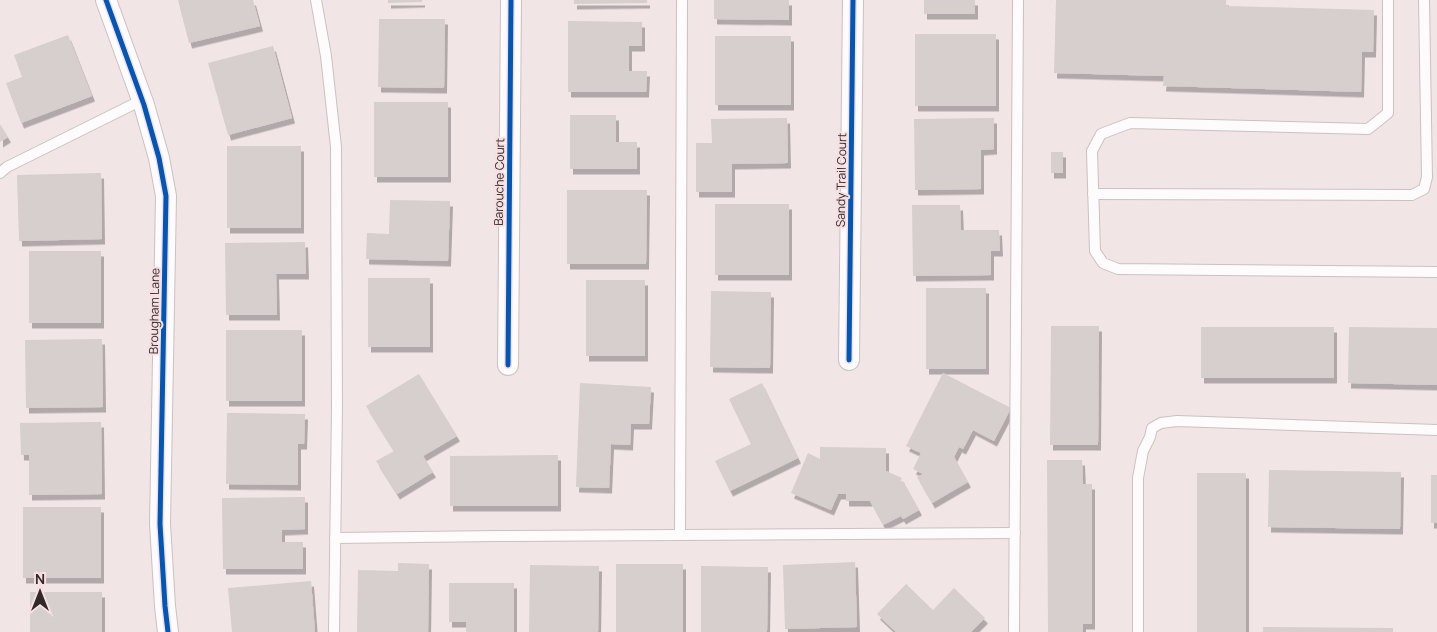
<svg xmlns="http://www.w3.org/2000/svg" width="1437" height="632" viewBox="0 0 1437 632" font-family="Manrope,sans-serif">
<defs>
<filter id="shadow"><feDropShadow dx="3" dy="5.5" stdDeviation="0" flood-color="#0004"/></filter>
</defs>
<rect width="100%" height="100%" fill="#f2e5e6"/>
<g fill="#d7cece" filter="url(#shadow)">
<path d="M178,0H253L260,26L189,43Z"/>
<path d="M388,0H422V2L388,3Z"/>
<path d="M574,0H647V3L574,4Z"/>
<path d="M714,0H789V20L714,19Z"/>
<rect x="924" y="0" width="51" height="14"/>
<path d="M1056,0H1226V6L1374,10L1373,52H1362L1361,92L1163,86L1164,76L1054,73Z"/>
<path d="M379,19H445L444,88L378,87Z"/>
<path d="M568,21L642,22V46H629V71H647L646,92H568Z"/>
<rect x="915" y="34" width="81" height="72"/>
<path d="M68,35L92,96L21,123L6,83L22,77L14,55Z"/>
<rect x="715" y="36" width="76" height="69"/>
<path d="M273,46L292,118L228,135L208,63Z"/>
<rect x="374" y="102" width="74" height="75"/>
<path d="M570,115H616V142H637V169H570Z"/>
<path d="M787,118L788,163L732,164V192H696V143H712L711,119Z"/>
<path d="M994,118V149L981,150V189L915,190L914,119Z"/>
<path d="M0,124L8,137L0,142Z"/>
<rect x="227" y="146" width="74" height="82"/>
<rect x="1051" y="152" width="12" height="21"/>
<path d="M101,173L102,239L19,241L17,175Z"/>
<path d="M567,190H647L646,264H567Z"/>
<path d="M390,200L450,201L448,261L366,259L367,233L389,234Z"/>
<rect x="715" y="204" width="74" height="71"/>
<path d="M912,205H960L961,230H999L1000,251H991V275L913,276Z"/>
<path d="M305,242L306,274H276L277,315H226L225,243Z"/>
<rect x="29" y="251" width="72" height="72"/>
<rect x="368" y="278" width="62" height="69"/>
<rect x="586" y="280" width="59" height="76"/>
<rect x="926" y="288" width="60" height="81"/>
<path d="M711,291L771,292L770,368L710,367Z"/>
<path d="M1051,326H1099L1098,445H1050Z"/>
<rect x="1201" y="327" width="133" height="51"/>
<path d="M1349,327L1437,328V385L1348,383Z"/>
<rect x="226" y="330" width="76" height="71"/>
<path d="M102,339L103,407L26,408L25,340Z"/>
<path d="M943,373L1011,408L994,441L973,430L963,449L959,447L954,457L968,482L932,503L917,477L923,474L913,469L921,453L906,446Z"/>
<path d="M419,374L457,436L423,456L433,472L397,494L376,461L394,451L366,406Z"/>
<path d="M580,383L651,387L649,424H631L630,445L611,444L609,488L576,487Z"/>
<path d="M762,383L798,458L730,491L715,461L751,444L729,399Z"/>
<path d="M227,413L305,414L304,444H298V485L226,484Z"/>
<path d="M101,422L102,494L29,495V455H21L20,423Z"/>
<path d="M820,447L886,448V471L902,478L900,482L903,481L919,510L903,519L901,516L883,525L870,501H846V494H838L831,510L791,493L808,453L820,459Z"/>
<path d="M558,455V506H450V456Z"/>
<path d="M1047,460H1082L1083,484H1092V624H1083V632H1048Z"/>
<path d="M1269,470L1401,472L1400,529L1268,527Z"/>
<rect x="1197" y="473" width="49" height="159"/>
<rect x="1431" y="475" width="6" height="48"/>
<path d="M305,497V529L282,530V542H303V569H223L222,498Z"/>
<rect x="23" y="507" width="78" height="71"/>
<path d="M855,562L857,627L785,629L783,565Z"/>
<path d="M398,563L429,564L428,632H357L358,570L398,571Z"/>
<rect x="616" y="564" width="67" height="68"/>
<path d="M530,565L599,566L598,632H529Z"/>
<path d="M701,566L768,567L767,632H701Z"/>
<path d="M311,581L315,632H232L228,588Z"/>
<path d="M449,583H514V632H466V622H449Z"/>
<path d="M906,584L933,610L954,588L985,618L971,632H896L877,614Z"/>
<rect x="30" y="592" width="72" height="40"/>
<path d="M1263,627L1393,628V632H1263Z"/>
</g>
<g fill="none" stroke-linecap="round" stroke-linejoin="round">
<g stroke="#cbc1c2" stroke-width="12">
<g id="lane">
<path d="M316,0L326,56L336,147L337,407L334,632"/>
<path d="M1388,0V113L1368,129L1130,123L1101,134L1092,151L1095,251L1103,263L1118,269L1437,272"/>
<path d="M0,173L7,167L142,100"/>
<path d="M1093,194L1412,195L1424,189L1427,177L1424,0"/>
<path d="M680,535L682,0"/>
<path d="M335,538L499,536L1015,533"/>
<path d="M1014,632L1018,0"/>
<path d="M1138,632V478L1143,451L1150,437L1152,428L1161,423L1177,421L1437,430"/>
</g>
</g>
<g stroke="#cbc1c2" stroke-width="22">
<g id="street">
<path d="M106,0L144,105L159,158L166,196L160,524L165,606L168,632"/>
<path d="M849,360L853,0"/>
<path d="M508,365L511,0"/>
</g>
</g>
<use href="#lane" stroke="#fdfbfb" stroke-width="10"/>
<use href="#street" stroke="#fdfbfb" stroke-width="20"/>
<g stroke="#f7e0e2" stroke-width="8">
<g id="cycleway">
<path d="M106,0L144,105L159,158L166,196L160,524L165,606L168,632"/>
<path d="M849,360L853,0"/>
<path d="M508,365L511,0"/>
</g>
</g>
<use href="#cycleway" stroke="#0057b8" stroke-width="5"/>
</g>
<g text-anchor="middle" dominant-baseline="central" stroke-width="4" stroke-linejoin="round" paint-order="stroke">
<g font-size="12" fill="#312929" stroke="#f7e0e2">
<text transform="translate(841 180) rotate(-89)">Sandy Trail Court</text>
<text transform="translate(499 182) rotate(-89)">Barouche Court</text>
<text transform="translate(154 311) rotate(-89)">Brougham Lane</text>
</g>
</g>
<g transform="translate(40 592)" stroke="#f7e0e2" stroke-width="4" paint-order="stroke">
<path d="M0-4L9 19L0 12L-9 19Z" fill="#312929"/>
<text y="-8" font-size="14" font-weight="bold" text-anchor="middle" fill="#312929">N</text>
</g>
</svg>
